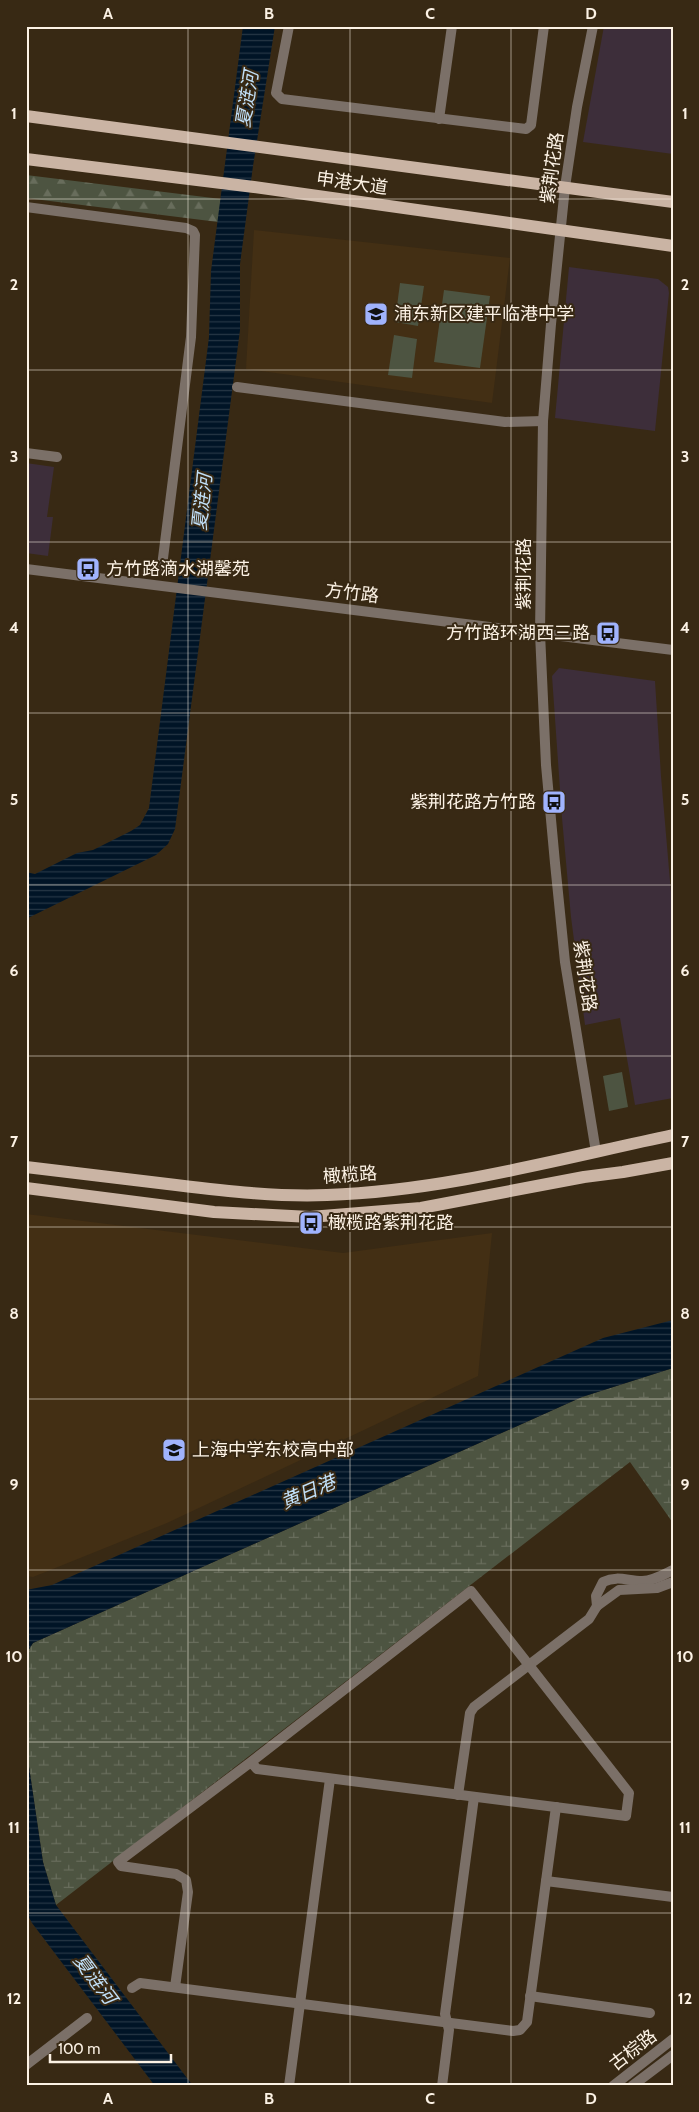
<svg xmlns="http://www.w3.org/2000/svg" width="699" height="2112" viewBox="0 0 699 2112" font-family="Cabin,'Noto Sans SC',sans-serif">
<defs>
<pattern id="forest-firs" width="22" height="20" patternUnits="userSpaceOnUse" patternTransform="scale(1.25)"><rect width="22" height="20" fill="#4d5441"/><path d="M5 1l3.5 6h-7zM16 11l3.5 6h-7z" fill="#686d5c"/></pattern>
<pattern id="wetland-marsh" width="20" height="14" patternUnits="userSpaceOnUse" patternTransform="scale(1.25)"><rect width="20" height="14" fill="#4d5441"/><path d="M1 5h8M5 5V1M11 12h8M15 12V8" fill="none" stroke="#686d5c"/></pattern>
<pattern id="water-rules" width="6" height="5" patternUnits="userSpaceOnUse" patternTransform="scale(1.25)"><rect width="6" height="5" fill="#001426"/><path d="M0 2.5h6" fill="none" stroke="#263745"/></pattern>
</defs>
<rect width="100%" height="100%" fill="#382914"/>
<g fill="#3d2e3a">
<path d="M604,26H673V154L583,142Z"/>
<path d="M569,267L658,279L668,287L669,293L655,431L555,418Z"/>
<path d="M26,463L54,467L47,517H53L48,556L26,553Z"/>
<path d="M559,668L655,681L661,776L673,916V1098L635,1105L620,1018L585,1025L571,917L562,818L552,676Z"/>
</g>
<g fill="#432f14">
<path d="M254,230L510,258L492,403L246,369Z"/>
<path d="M26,1214L343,1253L492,1233L478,1376L167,1523L33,1577L26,1576Z"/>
</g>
<path fill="url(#forest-firs)" d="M26,175L221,199L218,222L26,198Z"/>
<path fill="url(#wetland-marsh)" d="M673,1368V1523L630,1462L56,1905L43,1862L26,1746V1654L33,1643L582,1397Z"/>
<g fill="#4d5441">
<path d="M400,283L424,286L418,326L395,322Z"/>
<path d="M444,290L490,296L480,368L434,362Z"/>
<path d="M394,335L417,339L412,378L388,375Z"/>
<path d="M622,1072L628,1107L609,1111L603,1076Z"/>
</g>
<g fill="url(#water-rules)">
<path d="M243,26H275L253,166L240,264V330L175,829L168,844L156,855L26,919V872L35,874L77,853L93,850L131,831L140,825L149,808L209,337L211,271Z"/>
<path d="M673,1320V1368L582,1397L33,1643L26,1654V1590L52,1585L603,1338Z"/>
<path d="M26,1746L43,1862L56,1905L193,2086H155L32,1923L26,1912Z"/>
</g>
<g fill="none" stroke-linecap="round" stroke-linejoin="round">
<g stroke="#7b7068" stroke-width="10">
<path d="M289,26L276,93L282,99L526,129L531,125L544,26"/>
<path d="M593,26L577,107L565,187L551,324L543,421L540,633L546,765L555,863L565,962L596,1152"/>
<path d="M439,119L452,26"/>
<path d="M26,207L186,228L193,231L195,235L191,337L162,566"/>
<path d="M237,387L505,422L543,421"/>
<path d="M26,453L57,457"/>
<path d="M26,569L673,650"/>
<path d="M597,1606L596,1596L603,1582C618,1575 627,1581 642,1581C653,1581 663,1575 673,1570"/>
<path d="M458,1795L470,1713L474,1707L589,1619L597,1606L619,1590L657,1588L673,1582"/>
<path d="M546,1881L673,1897"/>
<path d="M175,1987L188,1892L186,1880L176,1874L121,1866L118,1862L251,1762L471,1591L629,1793L626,1816L257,1769L251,1762"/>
<path d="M132,1988L140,1983L513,2031L520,2030L527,2022L556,1807"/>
<path d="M530,1996L650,2013"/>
<path d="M26,2065L87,2018"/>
<path d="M289,2086L330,1779"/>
<path d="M442,2086L449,2030L445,2014L474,1797"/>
<path d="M613,2086L673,2039"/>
<path d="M632,2086L673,2055"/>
</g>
<g stroke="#cab4a4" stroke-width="12">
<path d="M26,116L673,202"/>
<path d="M26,159L254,187L673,246"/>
<path d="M26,1167C76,1173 126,1179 176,1185C226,1191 277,1197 327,1195C444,1191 559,1159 673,1135"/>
<path d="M26,1188L214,1212L310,1217L421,1208L584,1177L623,1172L673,1163"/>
</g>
</g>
<path fill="none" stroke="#fcf2e5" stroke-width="1" stroke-opacity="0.55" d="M188,26V2086M350,26V2086M511,26V2086M26,199H673M26,370H673M26,542H673M26,713H673M26,885H673M26,1056H673M26,1227H673M26,1399H673M26,1570H673M26,1742H673M26,1913H673"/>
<defs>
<g id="school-square" transform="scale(1.25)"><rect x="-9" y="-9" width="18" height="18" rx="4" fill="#a0b3fd" stroke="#382914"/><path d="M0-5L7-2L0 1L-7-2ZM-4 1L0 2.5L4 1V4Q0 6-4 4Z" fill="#111"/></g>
<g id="bus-square" transform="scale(1.25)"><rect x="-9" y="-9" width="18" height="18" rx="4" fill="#a0b3fd" stroke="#382914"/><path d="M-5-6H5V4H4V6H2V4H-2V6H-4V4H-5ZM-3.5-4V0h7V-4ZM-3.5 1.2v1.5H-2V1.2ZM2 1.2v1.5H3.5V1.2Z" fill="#111"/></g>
</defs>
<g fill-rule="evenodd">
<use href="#school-square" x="376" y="314"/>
<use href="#bus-square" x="88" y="569"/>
<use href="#bus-square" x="608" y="633"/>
<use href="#bus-square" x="554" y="802"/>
<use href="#bus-square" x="311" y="1223"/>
<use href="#school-square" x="174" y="1450"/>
</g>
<g text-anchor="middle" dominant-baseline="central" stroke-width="4" stroke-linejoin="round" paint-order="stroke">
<g font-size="18" fill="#fcf2e5" stroke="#382914">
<text transform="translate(552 168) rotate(-82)">紫荆花路</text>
<text transform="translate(352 183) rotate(8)">申港大道</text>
<text transform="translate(524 574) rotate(-90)">紫荆花路</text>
<text transform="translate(352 593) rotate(7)">方竹路</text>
<text transform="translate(585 976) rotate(82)">紫荆花路</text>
<text transform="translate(350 1175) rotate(-4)">橄榄路</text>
<text transform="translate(633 2050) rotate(-38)">古棕路</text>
</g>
<g font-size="18" fill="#fcf2e5" stroke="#382914" text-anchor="start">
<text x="394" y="314">浦东新区建平临港中学</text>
<text x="106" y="569">方竹路滴水湖馨苑</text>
<text x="590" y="633" text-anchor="end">方竹路环湖西三路</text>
<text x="536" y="802" text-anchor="end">紫荆花路方竹路</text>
<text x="328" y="1223">橄榄路紫荆花路</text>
<text x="192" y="1450">上海中学东校高中部</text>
</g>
<g font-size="19" font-style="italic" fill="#c1e0f9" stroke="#382914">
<text transform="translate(247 99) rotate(-81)">夏涟河</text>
<text transform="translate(202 502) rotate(-84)">夏涟河</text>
<text transform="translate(308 1492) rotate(-23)">黄日港</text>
<text transform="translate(95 1979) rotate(53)">夏涟河</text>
</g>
</g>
<rect width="699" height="2112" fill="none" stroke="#382914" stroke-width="55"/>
<path d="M50 2054v8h121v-8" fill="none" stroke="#fcf2e5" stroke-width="2.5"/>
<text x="58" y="2054" font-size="15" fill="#fcf2e5" stroke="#382914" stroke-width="4" paint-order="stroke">100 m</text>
<rect x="28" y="28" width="644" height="2056" fill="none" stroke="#fcf2e5" stroke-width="2"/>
<g font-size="16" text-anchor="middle" font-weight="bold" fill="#fcf2e5">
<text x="108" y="19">A</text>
<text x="269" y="19">B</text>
<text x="430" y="19">C</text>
<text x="591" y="19">D</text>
<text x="14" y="119">1</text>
<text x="685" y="119">1</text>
<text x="14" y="290">2</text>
<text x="685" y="290">2</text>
<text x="14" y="462">3</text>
<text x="685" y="462">3</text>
<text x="14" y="633">4</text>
<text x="685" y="633">4</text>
<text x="14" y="805">5</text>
<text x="685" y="805">5</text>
<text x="14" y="976">6</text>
<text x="685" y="976">6</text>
<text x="14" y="1147">7</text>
<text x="685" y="1147">7</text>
<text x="14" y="1319">8</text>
<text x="685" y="1319">8</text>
<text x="14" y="1490">9</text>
<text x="685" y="1490">9</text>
<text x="14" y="1662">10</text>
<text x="685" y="1662">10</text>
<text x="14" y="1833">11</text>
<text x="685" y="1833">11</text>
<text x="14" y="2004">12</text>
<text x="685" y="2004">12</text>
<text x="108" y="2104">A</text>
<text x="269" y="2104">B</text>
<text x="430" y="2104">C</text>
<text x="591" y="2104">D</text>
</g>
</svg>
